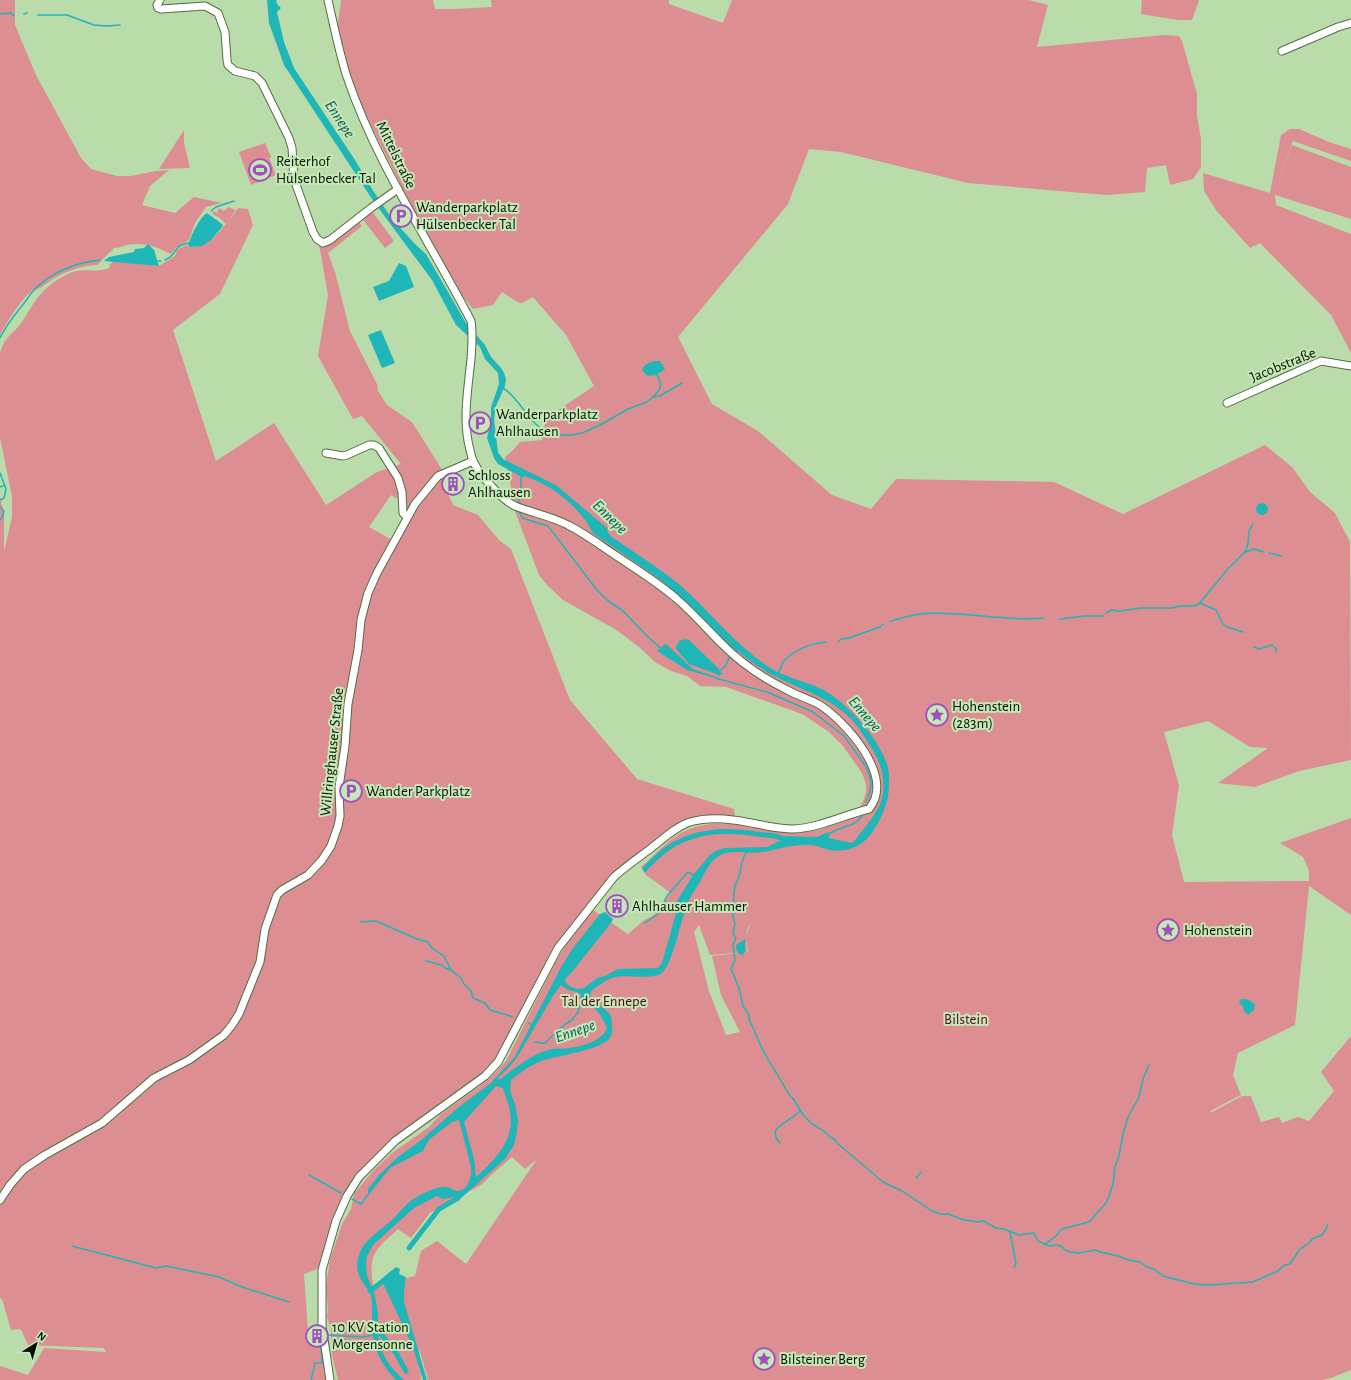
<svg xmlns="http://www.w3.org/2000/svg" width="1351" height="1380" viewBox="0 0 1351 1380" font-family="'Alegreya Sans',sans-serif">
<rect width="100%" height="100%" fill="#badbaa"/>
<g fill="#dd8e93" fill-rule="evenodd">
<path d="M0,0H15V25L36,75L81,158L91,169L117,176H131L156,171L169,170L150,186L142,205L175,213L194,197L222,203L206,207L195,223L189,240L176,248L171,254C154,246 146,242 127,245C122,246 119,248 114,248L97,265C76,266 59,274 43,286C40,289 37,288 34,290C22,296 7,323 0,335Z"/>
<path d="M341,0H433L435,9H455L492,7L491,0H669V4L723,23L732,0H1029L1048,5L1037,47L1164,35L1179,36L1182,41L1197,94V116L1201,139V167L1193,179L1170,185L1166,165L1147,168L1145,192L1106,195L968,183L841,152L809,149L788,204L678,337L712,404L758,431L832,495L871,509L896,479L1054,482L1123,514L1265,445L1292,467L1310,492L1335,513L1350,542L1351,760L1299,771L1255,787L1218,783L1268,748L1250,747L1208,721L1164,732L1179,785L1172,835L1184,882L1309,881V871L1303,857L1280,843L1351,818V915L1309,886L1295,1025L1238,1053L1233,1075L1241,1095L1210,1111L1212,1112L1242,1096H1251L1261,1122L1279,1117L1282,1123L1298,1117L1309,1121L1334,1091L1321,1072L1351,1036V1370L1331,1378L1322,1380H428L419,1348L421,1380H338L332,1355L331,1329L327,1317L328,1310L326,1286L330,1260L342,1224L351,1209L354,1194L373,1171L392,1153L429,1127L440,1115L487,1081L506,1061L556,961L566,945L593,910L628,934L643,921L654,915L671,893L646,875L641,867C655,855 670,837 687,830C733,810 783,846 829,826V823L856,816L864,799L866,792V784L862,773L843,746L829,732L804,715L791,710L726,687L700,686L687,676L671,671L655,662L639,647L615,629L563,600L548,586L539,575L516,514L505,457L513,450L520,442L542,440L546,418L594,386L566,335L533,297L522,303H519L502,292L493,305L473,309L460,293L419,222L362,107L347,67L337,31ZM751,922L746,937L748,952L712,956L721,995L740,1032L726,1035L709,991L694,932L699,925L710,955L747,952C746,941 745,931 751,922ZM512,1157L525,1169L537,1159L466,1264L437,1241L421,1251L415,1276L406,1278V1281L391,1274L383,1280L373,1285C368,1254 376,1249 398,1229L411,1238L430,1213L481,1185L492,1174Z"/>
<path d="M1142,0H1199L1192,20H1178L1141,14Z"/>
<path d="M1290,129H1299L1329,142L1351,149V161L1293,141L1277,186L1292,145L1351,167V219L1275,195L1276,205L1351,234V353L1331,315L1260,243L1250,248L1216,210L1204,191L1203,173L1270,193L1281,135Z"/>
<path d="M184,130V143L190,168L159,169Z"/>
<path d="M265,143L271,157L269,158L276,175L251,185L239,152Z"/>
<path d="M228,207L236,210L226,224L220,218L212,214L214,211L218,214L217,212L219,208L224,211Z"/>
<path d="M238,208L248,209L253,225L220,294L173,330L216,461L274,423L326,505L377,472L401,464L362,416L353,419L318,356L328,295L319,244L326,245L358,221L362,226L328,253L335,272L350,331L377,384L378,391L387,405L412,422L443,471L441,478L453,505L478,515L499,540L511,549L570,700L637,779L734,809L735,817L713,816L697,818L683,822L631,860L614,875L561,939L550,957L502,1053L483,1074L394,1140L358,1176L345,1195L335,1220L320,1268L304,1274L308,1333L321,1334L328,1380H0V1366L28,1375L44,1348L106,1352L104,1348L28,1345L21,1329L11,1330L2,1299L0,1298V1203L11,1186L24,1172L46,1156L98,1128L159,1077L157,1074L152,1078L97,1125L41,1155L22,1169L7,1185L0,1198V496L4,515V551L12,517V496L0,438V354C4,336 13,335 22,322C25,318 27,313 30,309C41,291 54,279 73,272C85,268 98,273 109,268L110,264L114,261L159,266L175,256L177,250L186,245C204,256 229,221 238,208ZM391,495L401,501L402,512L405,519L394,541L369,527Z"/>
<path d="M371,210L394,241L385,248L361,217Z"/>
</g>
<g fill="#1fb6b7" fill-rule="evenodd">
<path d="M267,0H276L277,4L281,8L277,12L284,42L294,68L355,160L372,189L392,219L417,246L426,254L466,323L485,345L491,357L501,368L504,373L506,379L505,386L496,406L494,419L498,452L503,459L556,485L607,528L608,533L612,537C635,553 659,568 680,585C706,608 727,635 754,656C764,664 775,672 787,676C799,681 812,684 824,690C848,704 881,740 888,768C890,777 889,788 888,797C885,811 874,835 862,843C852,850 841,852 830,850C823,849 818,845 811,845C805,845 798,845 792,846C782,847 773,851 763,852C748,855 729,847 716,858C709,863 706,871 702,878C697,888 689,897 686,908C680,924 673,961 663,972C655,981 628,974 615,977C609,979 603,982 598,986C578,998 602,1004 609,1013C612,1017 612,1021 612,1026C612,1030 613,1033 611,1036C604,1051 555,1055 539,1062C529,1066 519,1074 511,1080L510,1091L515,1104L518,1121L516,1137L514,1145L505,1159L460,1199L455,1197L443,1199L437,1196L414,1208L373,1245L367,1256L366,1263L367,1276L372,1287H374L375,1289L374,1291L378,1313V1329L382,1332L380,1334L378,1333C380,1353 389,1367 404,1380H396C371,1353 372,1336 372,1301C372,1291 360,1283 358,1272C356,1264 358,1255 362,1248C368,1238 383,1228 393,1219C399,1213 405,1205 412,1200C421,1194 433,1188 443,1187C448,1186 452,1190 457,1191C469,1192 472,1175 471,1167L459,1120L452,1122L430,1139L427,1143L423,1151L390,1168L371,1192L368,1193V1189L379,1175L398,1157L420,1141L460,1106L490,1084L514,1058L561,967L573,948L600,914L605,912L613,919L611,923L572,972L565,979L566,983L571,987L578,989L584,988L597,978L605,976L618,969L658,968L662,963L676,913L677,901L693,875L710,855L715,851L725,848L767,847L780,841L783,836L817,837L828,832L830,835L828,838L852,843C857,839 858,835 862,831C869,822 875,815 880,804C887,786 883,768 874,752C866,739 858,725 847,715C829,699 810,693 789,683C770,675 753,664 738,651L736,652L732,650L733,648L677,594L661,580L594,534C590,530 589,525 586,521C570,500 549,484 524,476L523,478L518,475L498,464L494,458L487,438L491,422V407L499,384L498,373L485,359L480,347L456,325L432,280L374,202L284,65L269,23ZM561,985L568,990L577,992L581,995L580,1003C594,1001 602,1017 607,1028C603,1041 582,1046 570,1048C564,1049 558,1048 552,1049C547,1050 542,1052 537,1054C523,1061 511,1071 499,1080L498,1078L511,1065L518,1056L553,996ZM496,1086L503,1088C505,1096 509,1104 510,1112C515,1141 495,1159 476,1177L474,1159L464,1122Z"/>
<path d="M207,213L222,224L223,226L211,240L202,246L190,247L188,245C191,236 199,218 207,213Z"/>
<path d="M148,244L154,250L159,266L104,261L109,257L134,252L135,249L144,248Z"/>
<path d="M399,263L406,266L414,287L379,301L373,287L389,281Z"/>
<path d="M381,330L395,363L382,368L368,335Z"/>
<path d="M654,361H660L665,369C659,374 653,377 646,375L642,370C644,364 648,363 654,361Z"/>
<circle cx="1262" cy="509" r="6"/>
<path d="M685,639L689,640L719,669V672L723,673L719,676L717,674L689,664L677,650L676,647L679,641Z"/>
<path d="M666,644L693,669L716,677L715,678L687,670L657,651L659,649H662V646Z"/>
<path d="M746,939L745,944V952L742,955C737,954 736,950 736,945Z"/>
<path d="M1242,999H1247L1255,1004L1254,1010L1248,1015L1247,1013H1245L1242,1005L1239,1004L1240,1000Z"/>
<path d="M396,1267L400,1269L399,1274L406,1277L404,1292V1302L427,1380H423L413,1347L381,1279Z"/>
</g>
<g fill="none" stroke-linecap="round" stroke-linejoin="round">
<g stroke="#1fb6b7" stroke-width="1.5">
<path d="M0,14L11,13L14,16"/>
<path d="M24,14L27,13"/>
<path d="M38,15H67L94,25L107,26L120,25"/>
<path d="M211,211L216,207L234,201"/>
<path d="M165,260C177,256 173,245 189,243"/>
<path d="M158,261H161"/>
<path d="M0,338C5,327 13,317 21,307C26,301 30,294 36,288C52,272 78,262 100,260"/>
<path d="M503,388C518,397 525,416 539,427"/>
<path d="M653,397C662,388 663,385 656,373"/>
<path d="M543,430L551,435H572L582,433L600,425L628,409L647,402L653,397L660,396L682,383"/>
<path d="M0,473L6,489L4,498L0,500"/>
<path d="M0,487L5,485"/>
<path d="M518,505L521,490V477"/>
<path d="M0,507L4,511L3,516L0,520"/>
<path d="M519,510L522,518L548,526L597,590L608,601L622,610L649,638L662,649"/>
<path d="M1245,552L1254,549L1264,552"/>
<path d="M1269,553L1281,556"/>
<path d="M1200,603L1216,610L1223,624L1227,627L1243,632"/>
<path d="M1106,613L1112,610L1119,611L1141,608H1172L1180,606H1194L1199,604L1226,571L1245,552L1248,544L1249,531L1253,524"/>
<path d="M1060,619L1085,616H1103"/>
<path d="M890,621C899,619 910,615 920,614C961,610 1003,622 1044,618"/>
<path d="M838,642L841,639L849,638L880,627L883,624"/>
<path d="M1254,647L1259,649L1272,645L1276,649V652"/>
<path d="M719,672L726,665L730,656"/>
<path d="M778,673C781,670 781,665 783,662C793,650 812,643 826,642"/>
<path d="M715,678L767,692L813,712L844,736L865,765L869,774L871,784L870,791L866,802"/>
<path d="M828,835C842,824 853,830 864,813"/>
<path d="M747,852C739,860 743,874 735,885V888L734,891L733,917L735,923L733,933L736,938L733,945L735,960L731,969L739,988L743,1006L749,1015C748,1022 753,1026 755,1032C762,1053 776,1071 787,1091C789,1096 794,1098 796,1103C799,1107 800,1112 804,1116C807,1118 808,1120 810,1122C816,1128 825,1129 830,1137L833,1138L837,1143L883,1182L902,1191L932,1211L940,1214H948L964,1220L978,1222L983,1221L996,1228L1004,1229L1019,1235L1034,1233L1038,1241L1049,1246L1056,1245L1061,1246L1065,1250L1070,1252L1079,1253L1095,1250L1100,1252L1118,1256L1129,1260L1140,1262L1147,1267L1154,1269L1163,1276L1194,1284L1208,1285L1253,1282L1278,1271L1284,1265L1290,1264L1299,1250L1309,1243L1312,1239L1322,1235L1326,1229L1328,1224"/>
<path d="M360,922L376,921L417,939L428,942L432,948L444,956L451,970L461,978L464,984L471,991L473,998L485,1003L490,1010L513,1017"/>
<path d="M645,923L658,914L667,896L687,873H690L695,876"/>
<path d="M426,961L441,965L445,968L451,970"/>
<path d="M529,1023L531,1025"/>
<path d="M535,1042L543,1043H545L564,1025L572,1020L578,1012L581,1002"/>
<path d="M780,1143L776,1138L775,1131C781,1123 792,1119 800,1111"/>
<path d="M309,1175L341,1193"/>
<path d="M916,1178L921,1172"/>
<path d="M352,1199L361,1204L370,1192"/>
<path d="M1010,1232L1016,1264L1014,1267"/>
<path d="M1046,1244C1049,1240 1053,1239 1056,1236C1059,1233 1059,1231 1062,1229L1089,1222L1105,1204L1108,1199L1113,1184L1115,1167L1119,1156L1123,1134L1128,1117L1139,1097L1143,1079L1149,1065"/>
<path d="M72,1246L156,1268L166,1266L171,1267L219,1277L242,1287L289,1302"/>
<path d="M328,1335L362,1337L374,1335"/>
<path d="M311,1380L315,1363H322V1353L319,1341"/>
</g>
<g stroke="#1fb6b7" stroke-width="5">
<path d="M645,869C651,862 658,856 665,850C693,830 725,829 757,834C767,835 779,835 787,841"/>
<path d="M409,1248L439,1209L458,1198L461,1193"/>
<path d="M370,1291L383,1281"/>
<path d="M377,1329L396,1353L406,1371"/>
</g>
<g stroke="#526f43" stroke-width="9">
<g id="minor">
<path d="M160,0L157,5L158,8L161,9L205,6L218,13L225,32L227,60L228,65L235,71L255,76L262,83L289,138L292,148L294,179L313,232L317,239L323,243L330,240L371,208L398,189"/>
<path d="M328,0C334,26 339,52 347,77C376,163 429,240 471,321C473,333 472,346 471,359C468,389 462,421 470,450C471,454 472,459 474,463C481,476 502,500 515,506C532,513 551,516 568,525C584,533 600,545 615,555C636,569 659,583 678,600C693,613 706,628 720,642C729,651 739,660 749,667C762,677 777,685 791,692C801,697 812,700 820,705C846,722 896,777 869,809C844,815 819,828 793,829C772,829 753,822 733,820C719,818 704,818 690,822C675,827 662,840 650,849C638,858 625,867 614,877L558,948L498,1062L485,1076L395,1141L359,1177L347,1196L336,1221L322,1270V1326L330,1380"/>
<path d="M1282,51L1338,27L1351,23"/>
<path d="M1227,403L1321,361L1351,366"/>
<path d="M326,453L343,456L347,455L369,445H374L379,448L398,478L402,492L403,513L407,517"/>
<path d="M0,1200L10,1185L24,1169L45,1155L102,1123L154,1078L189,1060L224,1035L232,1025L239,1014L260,962L265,929L277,895L282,890L308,875L322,860L331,846L338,826L340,816L339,787L345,746L348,704L358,650L361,620L368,593L377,573L415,504L438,476L473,461"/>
</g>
</g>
<use href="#minor" stroke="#fff" stroke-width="7"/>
</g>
<defs>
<g id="stadium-ring" transform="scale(1.15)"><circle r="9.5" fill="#c6e8b7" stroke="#a14fbf" stroke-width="1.5"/><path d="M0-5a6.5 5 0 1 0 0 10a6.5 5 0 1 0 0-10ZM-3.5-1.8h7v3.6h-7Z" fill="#a14fbf"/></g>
<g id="parking-ring" transform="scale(1.15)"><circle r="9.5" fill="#c6e8b7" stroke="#a14fbf" stroke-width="1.5"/><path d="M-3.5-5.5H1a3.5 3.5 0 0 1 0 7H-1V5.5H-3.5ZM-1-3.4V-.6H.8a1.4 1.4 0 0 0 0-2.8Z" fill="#a14fbf"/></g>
<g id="building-ring" transform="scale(1.15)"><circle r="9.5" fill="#c6e8b7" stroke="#a14fbf" stroke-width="1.5"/><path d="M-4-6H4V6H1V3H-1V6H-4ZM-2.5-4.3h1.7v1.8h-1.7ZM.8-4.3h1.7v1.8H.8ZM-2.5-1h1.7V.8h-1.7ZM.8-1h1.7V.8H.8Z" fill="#a14fbf"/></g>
<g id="sight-ring" transform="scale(1.15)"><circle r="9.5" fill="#c6e8b7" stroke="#a14fbf" stroke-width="1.5"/><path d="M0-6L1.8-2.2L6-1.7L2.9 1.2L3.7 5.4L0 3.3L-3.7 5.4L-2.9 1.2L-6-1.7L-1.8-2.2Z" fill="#a14fbf"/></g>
</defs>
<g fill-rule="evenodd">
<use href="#stadium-ring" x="260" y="170"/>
<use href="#parking-ring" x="401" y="216"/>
<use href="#parking-ring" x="480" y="423"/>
<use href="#building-ring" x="453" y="484"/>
<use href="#sight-ring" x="937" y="715"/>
<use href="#parking-ring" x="351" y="791"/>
<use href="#building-ring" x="617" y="906"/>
<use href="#sight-ring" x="1168" y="930"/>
<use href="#building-ring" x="317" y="1336"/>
<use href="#sight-ring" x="764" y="1359"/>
</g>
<g text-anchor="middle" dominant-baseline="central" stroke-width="4" stroke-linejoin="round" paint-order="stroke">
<g font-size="15" fill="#061102" stroke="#c6e8b7">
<text transform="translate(396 155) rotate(64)">Mittelstraße</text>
<text transform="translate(1283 365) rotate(-22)">Jacobstraße</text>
<text transform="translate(332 752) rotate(-84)">Willringhauser Straße</text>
</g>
<g font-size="15" fill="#061102" stroke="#c6e8b7" text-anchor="start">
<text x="276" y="161">Reiterhof<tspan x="276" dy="17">Hülsenbecker Tal</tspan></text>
<text x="416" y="207">Wanderparkplatz<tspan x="416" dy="17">Hülsenbecker Tal</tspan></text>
<text x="496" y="414">Wanderparkplatz<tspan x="496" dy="17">Ahlhausen</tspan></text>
<text x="468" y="475">Schloss<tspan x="468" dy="17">Ahlhausen</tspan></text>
<text x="952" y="706">Hohenstein<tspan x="952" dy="17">(283m)</tspan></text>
<text x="366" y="791">Wander Parkplatz</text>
<text x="632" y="906">Ahlhauser Hammer</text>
<text x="1184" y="930">Hohenstein</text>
<text x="332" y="1327">10 KV Station<tspan x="332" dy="17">Morgensonne</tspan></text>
<text x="780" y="1359">Bilsteiner Berg</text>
</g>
<g font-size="15" fill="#510617" stroke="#c6e8b7">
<text x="604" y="1001">Tal der Ennepe</text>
<text x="966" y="1019">Bilstein</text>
</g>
<g font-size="16" font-style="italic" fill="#0a5a5b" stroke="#c6e8b7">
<text transform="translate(340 119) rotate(57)">Ennepe</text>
<text transform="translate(610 517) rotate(44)">Ennepe</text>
<text transform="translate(865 714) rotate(49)">Ennepe</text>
<text transform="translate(575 1031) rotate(-19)">Ennepe</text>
</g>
</g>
<g transform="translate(36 1344) rotate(37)" stroke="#c6e8b7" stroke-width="3" paint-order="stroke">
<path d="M0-3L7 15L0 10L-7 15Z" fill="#061102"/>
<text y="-6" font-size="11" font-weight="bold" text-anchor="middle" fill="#061102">N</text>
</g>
</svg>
